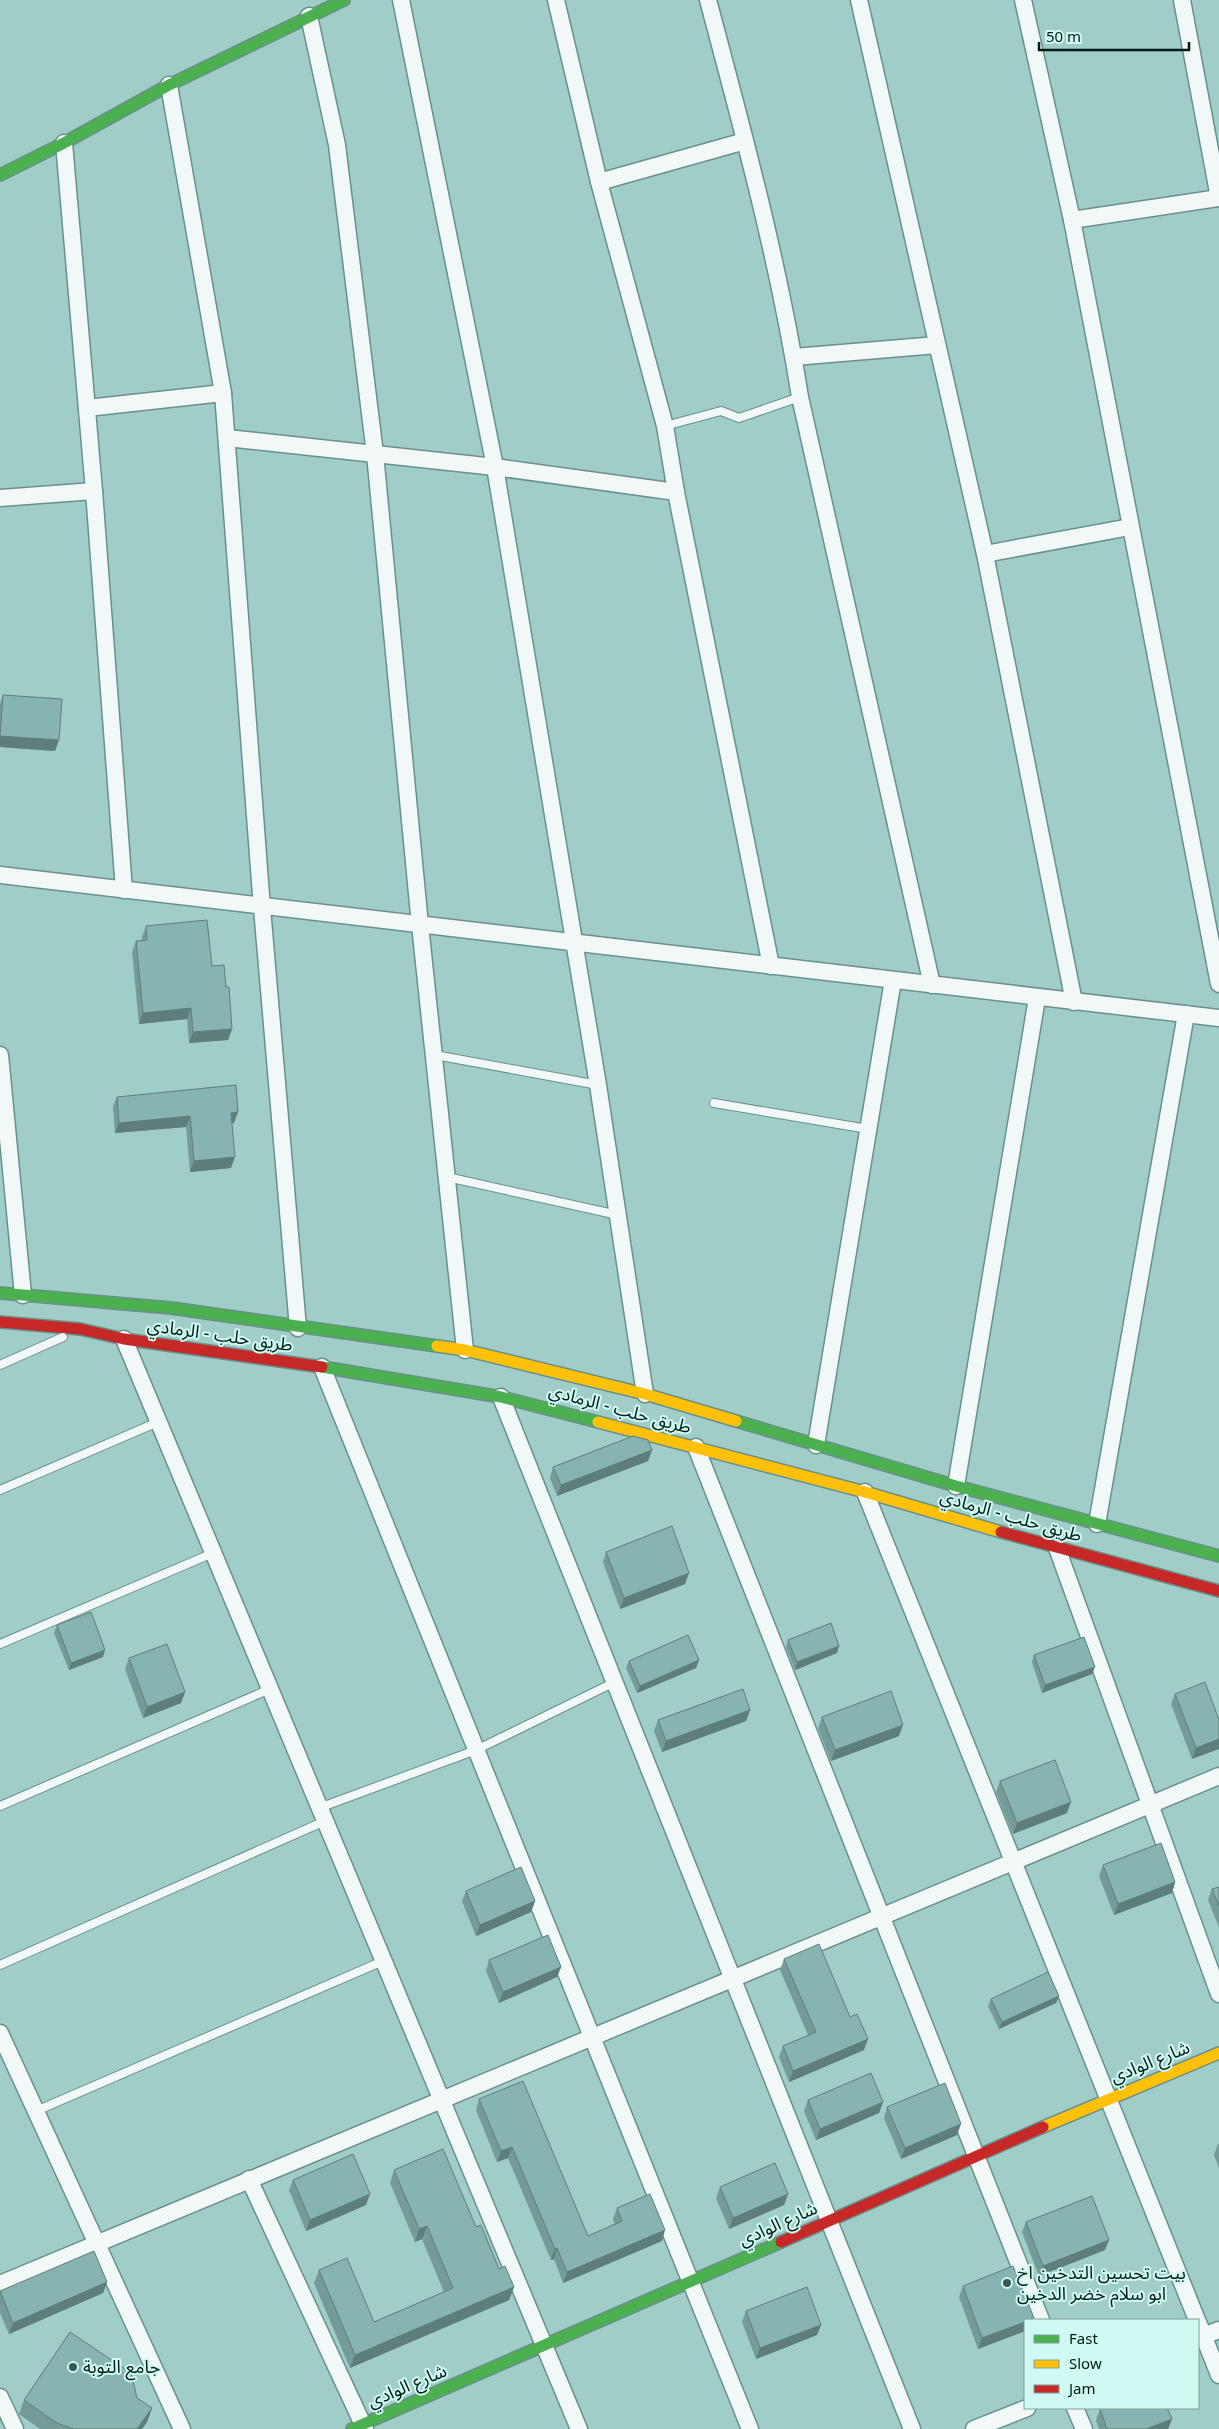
<svg xmlns="http://www.w3.org/2000/svg" width="1219" height="2429" viewBox="0 0 1219 2429" font-family="Georgia,'Noto Sans Arabic',serif">
<rect width="100%" height="100%" fill="#a0cdc8"/>
<g fill="none" stroke-linecap="round" stroke-linejoin="round">
<g stroke="#6a908c" stroke-width="10">
<g id="lane">
<path d="M665,426L721,411L739,418L800,397"/>
<path d="M435,1055L598,1085"/>
<path d="M714,1103L868,1129"/>
<path d="M447,1177L618,1215"/>
<path d="M0,1365L63,1337"/>
<path d="M0,1490L158,1422"/>
<path d="M0,1644L213,1553"/>
<path d="M0,1806L270,1689"/>
<path d="M319,1808L476,1750L615,1682"/>
<path d="M0,1965L325,1821"/>
<path d="M36,2111L383,1961"/>
</g>
</g>
<g stroke="#6a908c" stroke-width="19">
<g id="street">
<path d="M401,0L495,467L598,1085L645,1394"/>
<path d="M556,0L599,182L665,426L676,492L771,966"/>
<path d="M708,0C743,131 779,263 800,397L932,985"/>
<path d="M859,0L985,554L1074,1002"/>
<path d="M1023,0L1072,220L1219,984"/>
<path d="M1182,0L1219,198"/>
<path d="M309,16L337,145L375,454L420,925L465,1350"/>
<path d="M169,85L223,393L262,908L298,1328"/>
<path d="M64,143L94,491L124,890"/>
<path d="M599,182L745,141"/>
<path d="M1072,220L1219,198"/>
<path d="M794,357L937,345"/>
<path d="M87,408L223,393"/>
<path d="M227,438L495,467L676,492"/>
<path d="M0,498L94,491"/>
<path d="M985,554L1130,527"/>
<path d="M0,875L1219,1018"/>
<path d="M0,1055L23,1295"/>
<path d="M124,1339L579,2429"/>
<path d="M322,1367L750,2429"/>
<path d="M501,1397L912,2429"/>
<path d="M816,1445L893,980"/>
<path d="M696,1447L1041,2320"/>
<path d="M956,1486L1037,998"/>
<path d="M865,1492L1197,2320"/>
<path d="M1097,1524L1186,1014"/>
<path d="M1057,1548L1219,1994"/>
<path d="M0,2033L182,2429"/>
<path d="M249,2179L365,2429"/>
<path d="M0,2284L1219,1776"/>
<path d="M1198,2322L1219,2375"/>
<path d="M1198,2338L1219,2330"/>
<path d="M0,2397L15,2429"/>
<path d="M1075,2408L1084,2429"/>
<path d="M974,2429L1027,2408"/>
</g>
</g>
<g stroke="#6a908c" stroke-width="14">
<g id="fast">
<path d="M0,175L64,143L169,85L344,0"/>
<path d="M0,1293L171,1308L437,1346"/>
<path d="M322,1367L501,1397L598,1422"/>
<path d="M736,1421L956,1486L1219,1556"/>
<path d="M352,2429L781,2242"/>
</g>
</g>
<g stroke="#6a908c" stroke-width="14">
<g id="slow">
<path d="M437,1346L465,1350L645,1394L736,1421"/>
<path d="M598,1422L865,1492L1001,1532"/>
<path d="M1043,2127L1219,2053"/>
</g>
</g>
<g stroke="#6a908c" stroke-width="14">
<g id="jam">
<path d="M0,1322L80,1329L124,1339L322,1367"/>
<path d="M1001,1532L1219,1591"/>
<path d="M781,2242L1043,2127"/>
</g>
</g>
<use href="#lane" stroke="#f1f8f7" stroke-width="8"/>
<use href="#street" stroke="#f1f8f7" stroke-width="16"/>
<use href="#fast" stroke="#4caf50" stroke-width="11"/>
<use href="#slow" stroke="#ffc107" stroke-width="11"/>
<use href="#jam" stroke="#c62828" stroke-width="11"/>
</g>
<g fill="#749b97">
<path d="M3,695L59,740L55,751L0,747V704Z"/>
<path d="M146,926L212,966L226,987L232,1029L228,1040L189,1043L187,1019L139,1024L132,952L136,941H142V937Z"/>
<path d="M117,1097L234,1123H232L231,1168L190,1172L186,1127L115,1133L113,1107Z"/>
<path d="M652,1450L648,1461L557,1496L550,1478L553,1467Z"/>
<path d="M606,1552L685,1584L620,1609L603,1562Z"/>
<path d="M57,1625L103,1657L69,1670L54,1633Z"/>
<path d="M788,1640L837,1653L795,1670L786,1647Z"/>
<path d="M1034,1655L1092,1674L1042,1693L1032,1662Z"/>
<path d="M129,1658L185,1692L181,1703L143,1718L125,1669Z"/>
<path d="M699,1660L696,1668L637,1693L626,1668L629,1661Z"/>
<path d="M1175,1694L1219,1720L1192,1759L1171,1704Z"/>
<path d="M750,1710L746,1721L662,1752L654,1731L658,1720Z"/>
<path d="M822,1717L899,1736L831,1761L818,1728Z"/>
<path d="M1000,1781L1067,1813L1013,1834L996,1792Z"/>
<path d="M1103,1865L1175,1882L1172,1893L1114,1915L1099,1876Z"/>
<path d="M1219,1887V1927L1208,1900L1212,1889Z"/>
<path d="M466,1891L535,1901L531,1912L476,1936L462,1901Z"/>
<path d="M784,1959L864,2050L789,2082L779,2057L783,2046L808,2035L780,1970Z"/>
<path d="M489,1960L561,1967L557,1977L499,2003L486,1971Z"/>
<path d="M1059,1996L1056,2003L999,2029L988,2006L991,1999Z"/>
<path d="M479,2099L588,2236L615,2225L613,2219L617,2208L662,2241L563,2283L554,2259L551,2260L508,2158L497,2162L476,2110Z"/>
<path d="M808,2100L883,2102L879,2113L816,2140L804,2111Z"/>
<path d="M887,2107L957,2135L901,2159L884,2118Z"/>
<path d="M1218,2144H1219V2168L1214,2155Z"/>
<path d="M394,2170L476,2227L499,2269L514,2287L509,2300L350,2368L314,2283L319,2270L374,2322L444,2292L422,2239L415,2242L390,2183Z"/>
<path d="M293,2180L366,2205L306,2231L289,2190Z"/>
<path d="M720,2187L788,2194L784,2205L729,2229L716,2198Z"/>
<path d="M1026,2222L1105,2250L1039,2276L1022,2232Z"/>
<path d="M107,2282L103,2293L9,2334L0,2313V2291Z"/>
<path d="M963,2286L1025,2320V2331L978,2349L959,2297Z"/>
<path d="M746,2311L821,2325L817,2335L756,2359L742,2322Z"/>
<path d="M137,2398L152,2408L147,2422L142,2429H40L19,2414L24,2400Z"/>
<path d="M1100,2409L1172,2419L1168,2429H1099L1096,2420Z"/>
</g>
<g fill="#5e7e7b">
<path d="M0,736L59,740L55,751L0,747Z"/>
<path d="M191,1008L187,1019L139,1024L143,1013Z"/>
<path d="M232,1029L228,1040L189,1043L193,1032Z"/>
<path d="M238,1112L234,1123L227,1124L231,1113Z"/>
<path d="M190,1116L186,1127L115,1133L119,1123Z"/>
<path d="M235,1157L231,1168L190,1172L194,1161Z"/>
<path d="M652,1450L648,1461L557,1496L561,1485Z"/>
<path d="M689,1573L685,1584L620,1609L624,1598Z"/>
<path d="M839,1646L837,1653L795,1670L797,1662Z"/>
<path d="M105,1650L103,1657L69,1670L71,1663Z"/>
<path d="M699,1660L696,1668L637,1693L640,1686Z"/>
<path d="M1095,1667L1092,1674L1042,1693L1045,1685Z"/>
<path d="M185,1692L181,1703L143,1718L147,1707Z"/>
<path d="M750,1710L746,1721L662,1752L666,1741Z"/>
<path d="M903,1725L899,1736L831,1761L835,1750Z"/>
<path d="M1219,1739V1749L1192,1759L1196,1748Z"/>
<path d="M1071,1802L1067,1813L1013,1834L1017,1823Z"/>
<path d="M1175,1882L1172,1893L1114,1915L1118,1904Z"/>
<path d="M535,1901L531,1912L476,1936L480,1925Z"/>
<path d="M561,1967L557,1977L499,2003L503,1992Z"/>
<path d="M1059,1996L1056,2003L999,2029L1002,2022Z"/>
<path d="M868,2039L864,2050L789,2082L793,2071Z"/>
<path d="M883,2102L879,2113L816,2140L820,2129Z"/>
<path d="M961,2124L957,2135L901,2159L905,2148Z"/>
<path d="M512,2147L508,2158L497,2162L501,2151Z"/>
<path d="M370,2194L366,2205L306,2231L310,2220Z"/>
<path d="M788,2194L784,2205L729,2229L733,2218Z"/>
<path d="M427,2226L422,2239L415,2242L419,2229Z"/>
<path d="M665,2230L662,2241L563,2283L567,2272Z"/>
<path d="M1109,2240L1105,2250L1039,2276L1043,2266Z"/>
<path d="M557,2248L554,2259L551,2260L555,2249Z"/>
<path d="M107,2282L103,2293L9,2334L13,2323Z"/>
<path d="M514,2287L509,2300L350,2368L355,2355Z"/>
<path d="M1025,2322V2331L978,2349L982,2338Z"/>
<path d="M821,2325L817,2335L756,2359L760,2348Z"/>
<path d="M152,2408L147,2422L142,2429H137Z"/>
<path d="M1172,2419L1168,2429H1146Z"/>
</g>
<g fill="#87b4b0" stroke="#5e7e7b">
<path d="M3,695L62,699L59,740L0,736Z"/>
<path d="M207,920L212,966L224,965L226,987H229L232,1029L193,1032L191,1008L143,1013L136,941L147,940L146,926Z"/>
<path d="M236,1085L238,1112L231,1113L235,1157L194,1161L190,1116L119,1123L117,1097Z"/>
<path d="M633,1436L648,1440L652,1450L561,1485L553,1467Z"/>
<path d="M672,1526L689,1573L624,1598L606,1552Z"/>
<path d="M91,1612L105,1650L71,1663L57,1625Z"/>
<path d="M831,1623L839,1646L797,1662L788,1640Z"/>
<path d="M688,1635L699,1660L640,1686L629,1661Z"/>
<path d="M1084,1637L1095,1667L1045,1685L1034,1655Z"/>
<path d="M167,1644L185,1692L147,1707L129,1658Z"/>
<path d="M1205,1682L1219,1720V1739L1196,1748L1175,1694Z"/>
<path d="M743,1689L750,1710L666,1741L658,1720Z"/>
<path d="M891,1691L903,1725L835,1750L822,1717Z"/>
<path d="M1055,1760L1071,1802L1017,1823L1000,1781Z"/>
<path d="M1161,1843L1175,1882L1118,1904L1103,1865Z"/>
<path d="M521,1867L535,1901L480,1925L466,1891Z"/>
<path d="M1219,1887V1906L1212,1889Z"/>
<path d="M548,1935L561,1967L503,1992L489,1960Z"/>
<path d="M819,1944L850,2017L857,2014L868,2039L793,2071L783,2046L816,2032L784,1959Z"/>
<path d="M1048,1972L1059,1996L1002,2022L991,1999Z"/>
<path d="M871,2073L883,2102L820,2129L808,2100Z"/>
<path d="M523,2081L588,2236L622,2221L617,2208L650,2194L665,2230L567,2272L557,2248L555,2249L512,2147L501,2151L479,2099Z"/>
<path d="M945,2083L961,2124L905,2148L887,2107Z"/>
<path d="M443,2149L476,2227L481,2225L499,2269L505,2266L514,2287L355,2355L319,2270L347,2258L374,2322L453,2288L427,2226L419,2229L394,2170Z"/>
<path d="M353,2154L370,2194L310,2220L293,2180Z"/>
<path d="M775,2163L788,2194L733,2218L720,2187Z"/>
<path d="M1092,2196L1109,2240L1043,2266L1026,2222Z"/>
<path d="M94,2251L107,2282L13,2323L0,2291Z"/>
<path d="M1013,2266L1034,2318L1029,2320H1025V2322L982,2338L963,2286Z"/>
<path d="M807,2287L821,2325L760,2348L746,2311Z"/>
<path d="M70,2332L131,2373L137,2398L152,2408L137,2429H74L57,2423L24,2400Z"/>
<path d="M1103,2408H1167L1172,2419L1146,2429H1107L1100,2409Z"/>
</g>
<g fill="#395956" stroke="#d1f9f3" stroke-width="2">
<circle cx="1007" cy="2283" r="5"/>
<circle cx="73" cy="2367" r="5"/>
</g>
<g text-anchor="middle" dominant-baseline="central" stroke-width="4" stroke-linejoin="round" paint-order="stroke">
<g font-size="18" fill="#011b18" stroke="#d1f9f3">
<text transform="translate(220 1335) rotate(8)">طريق حلب - الرمادي</text>
<text transform="translate(620 1409) rotate(15)">طريق حلب - الرمادي</text>
<text transform="translate(1011 1516) rotate(16)">طريق حلب - الرمادي</text>
<text transform="translate(1150 2062) rotate(-22)">شارع الوادي</text>
<text transform="translate(778 2224) rotate(-24)">شارع الوادي</text>
<text transform="translate(407 2386) rotate(-23)">شارع الوادي</text>
</g>
<g font-size="18" fill="#011b18" stroke="#d1f9f3" text-anchor="start">
<text x="1017" y="2273">بيت تحسين التدخين اخ<tspan x="1017" dy="21">ابو سلام خضر الدخين</tspan></text>
<text x="83" y="2367">جامع التوبة</text>
</g>
</g>
<rect x="1024" y="2319" width="175" height="90" fill="#d1f9f3" stroke="#7ea09b"/>
<rect x="1034" y="2335" width="25" height="8" fill="#4caf50" stroke="#7ea09b"/>
<text x="1069" y="2344" font-size="15" fill="#011b18">Fast</text>
<rect x="1034" y="2360" width="25" height="8" fill="#ffc107" stroke="#7ea09b"/>
<text x="1069" y="2369" font-size="15" fill="#011b18">Slow</text>
<rect x="1034" y="2385" width="25" height="8" fill="#c62828" stroke="#7ea09b"/>
<text x="1069" y="2394" font-size="15" fill="#011b18">Jam</text>
<path d="M1039 42v8h150v-8" fill="none" stroke="#011b18" stroke-width="2.5"/>
<text x="1046" y="42" font-size="15" fill="#011b18" stroke="#d1f9f3" stroke-width="4" paint-order="stroke">50 m</text>
</svg>
